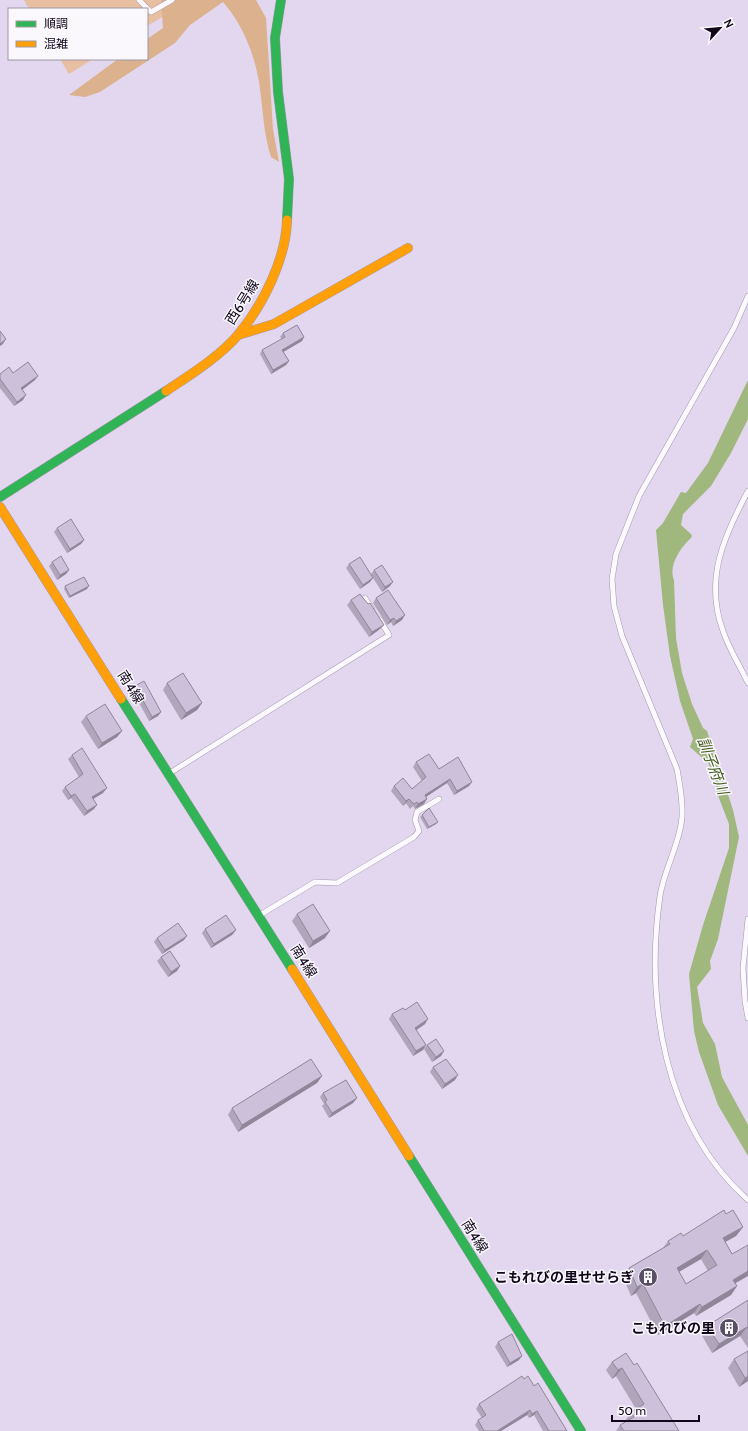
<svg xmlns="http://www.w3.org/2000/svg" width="748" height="1431" viewBox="0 0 748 1431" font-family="Cabin,'Noto Sans JP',sans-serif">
<rect width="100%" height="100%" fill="#e3d7ef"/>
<g fill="#e8bfa0">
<path d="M24,0H191L147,26V9H29Z"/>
<path d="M60,59H93L69,74Z"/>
</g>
<path fill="#dcb18e" d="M161,0H256L266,18L273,129L279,162L271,157C263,132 263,107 259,82C254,52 242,24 223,2L190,25L175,43L100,92L85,97L69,95L118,59H147V39L163,28Z"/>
<path fill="#a0b77e" d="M748,380V419L731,453L711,486L683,514L681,525L692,535L691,538C680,548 668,566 674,580L676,638L682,673L692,704L703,728L707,731L716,757L733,810L739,837L718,939L710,961L711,969L697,987L703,1023L715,1044L722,1077L748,1125V1156L718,1105L699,1052L694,1031L689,974L703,925L729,848V824L717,793L714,773L708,763L690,747L693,739L680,701L670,656L663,605L656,530L663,523L681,492L686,493L708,463Z"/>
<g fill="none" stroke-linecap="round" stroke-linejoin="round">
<g stroke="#a197ab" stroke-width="6">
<g id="lane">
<path d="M139,0L151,12L172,0"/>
<path d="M748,296L734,328L639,496L616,554L612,579L614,606L622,636L677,769C680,785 683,800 682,817C680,844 664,869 660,896C645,1002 664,1125 748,1200"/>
<path d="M748,491C724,536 704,579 723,631C729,649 740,666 748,683"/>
<path d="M365,598L372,609"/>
<path d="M170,773L389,635L380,620"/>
<path d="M260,915L315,882L337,883L414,837L419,831L415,820L417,812L439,799"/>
<path d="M748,919L743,968L745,1001L748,1018"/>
</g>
</g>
<g stroke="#a197ab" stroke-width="10">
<g id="fast">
<path d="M281,0L275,38L278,92L289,179L287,220"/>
<path d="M0,497L166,391"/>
<path d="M121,699L292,969"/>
<path d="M409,1156L581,1431"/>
</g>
</g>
<g stroke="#a197ab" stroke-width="10">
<g id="slow">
<path d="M238,335L274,324L408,248"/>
<path d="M166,391C190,375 219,357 238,335C263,305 286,259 287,220"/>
<path d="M0,507L121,699"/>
<path d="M292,969L409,1156"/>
</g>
</g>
<use href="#lane" stroke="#fbf9fd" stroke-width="5"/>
<use href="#fast" stroke="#30b455" stroke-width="9"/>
<use href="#slow" stroke="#ff9f0a" stroke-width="9"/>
</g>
<g fill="#b0a5bb" fill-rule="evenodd">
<path d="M283,333L304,337L302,341L283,352L289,361L286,365L271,374L260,354L262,350L282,339L280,337Z"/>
<path d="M13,373L35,380L22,390L23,400L14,406L0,388V374Z"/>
<path d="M57,528L84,540L81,544L67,553L54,532Z"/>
<path d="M52,562L69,570L66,574L57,580L49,566Z"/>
<path d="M349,564L371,574L374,570L390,586L382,592L373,578L370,582L360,589L346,568Z"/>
<path d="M65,586L87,589L69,598L64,589Z"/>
<path d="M376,598L402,620L393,626L391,622L387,625L373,603Z"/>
<path d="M351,600L380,629L369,637L347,605Z"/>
<path d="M167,683L202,703L197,710L181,720L163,690Z"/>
<path d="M135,686L161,712L158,716L149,721L132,690Z"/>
<path d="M86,716L122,731L117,737L98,749L81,722Z"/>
<path d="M72,755L103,793L93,799L94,809L84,816L71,798L68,800L62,791L65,787L79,777L68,759Z"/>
<path d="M416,762L439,769L469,786L454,795L447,783L426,797L424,804L415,809L413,806L410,809L406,803L403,806L391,791L394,786L412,789L422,781L413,767Z"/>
<path d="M422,815L436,824L427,829L420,817Z"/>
<path d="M297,914L325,938L309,948L292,921Z"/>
<path d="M205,929L236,930L232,935L211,948L202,933Z"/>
<path d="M157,938L184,940L162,954L154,942Z"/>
<path d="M161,957L180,966L177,971L168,977L157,961Z"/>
<path d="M405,1010L425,1024L416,1030L426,1045L423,1050L413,1056L389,1019L392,1014Z"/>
<path d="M427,1045L444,1051L441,1056L432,1062L424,1049Z"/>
<path d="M433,1067L455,1080L442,1089L430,1072Z"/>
<path d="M322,1076L317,1083L238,1132L228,1115L232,1108Z"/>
<path d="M323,1093L357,1098L353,1103L329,1118L322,1106L324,1104L320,1097Z"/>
<path d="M726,1214L743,1227L736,1236L725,1242L735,1283L737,1286L731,1295L696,1316L694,1313L658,1335L636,1293L631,1296L623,1277L629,1268L663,1248L668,1241L683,1236ZM701,1259L708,1271L686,1284L679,1272Z"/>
<path d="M748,1300V1348L740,1336L712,1353L701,1334L707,1326Z"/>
<path d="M498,1342L519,1360L507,1367L495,1347Z"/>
<path d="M734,1359L748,1381L739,1387L728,1368Z"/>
<path d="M612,1362L634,1365L679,1431H616L620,1425L626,1422L625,1421L631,1412L636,1409L616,1376L612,1379L606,1370Z"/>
<path d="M524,1379L534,1386L567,1431H543L534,1415L529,1418L527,1415L501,1431H479L475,1425L478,1420L482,1418L476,1409L479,1404Z"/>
</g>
<g fill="#908699">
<path d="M304,337L302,341L280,354L282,350Z"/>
<path d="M6,339L3,344L0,346V344Z"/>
<path d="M289,361L286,365L271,374L273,370Z"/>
<path d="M38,376L35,380L18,393L21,388Z"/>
<path d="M26,395L23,400L14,406L17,402Z"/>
<path d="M84,540L81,544L67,553L70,549Z"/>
<path d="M69,570L66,574L57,580L60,575Z"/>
<path d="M373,578L370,582L360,589L363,585Z"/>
<path d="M393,582L390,586L382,592L385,587Z"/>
<path d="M89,586L87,589L69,598L70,596Z"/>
<path d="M405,615L402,620L393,626L396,621Z"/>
<path d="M394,618L391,622L387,625L390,620Z"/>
<path d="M384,625L380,629L369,637L372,632Z"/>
<path d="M202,703L197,710L181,720L186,713Z"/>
<path d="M161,712L158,716L149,721L152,717Z"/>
<path d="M122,731L117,737L98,749L102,743Z"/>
<path d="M450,779L447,783L421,800L425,795Z"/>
<path d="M472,782L469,786L454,795L457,791Z"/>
<path d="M107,788L103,793L88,802L92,797Z"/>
<path d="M75,794L71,798L68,800L71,796Z"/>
<path d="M409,799L406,803L403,806L406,801Z"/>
<path d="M427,799L424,804L415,809L418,804Z"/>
<path d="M97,805L94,809L84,816L87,811Z"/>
<path d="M438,822L436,824L427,829L429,827Z"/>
<path d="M236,930L232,935L211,948L214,944Z"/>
<path d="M330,931L325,938L309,948L313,941Z"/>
<path d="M187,936L184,940L162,954L165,950Z"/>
<path d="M180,966L177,971L168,977L171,972Z"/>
<path d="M428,1019L425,1024L412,1033L415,1028Z"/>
<path d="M426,1045L423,1050L413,1056L416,1051Z"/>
<path d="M444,1051L441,1056L432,1062L436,1057Z"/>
<path d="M458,1075L455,1080L442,1089L445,1084Z"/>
<path d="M322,1076L317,1083L238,1132L242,1125Z"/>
<path d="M357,1098L353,1103L329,1118L332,1113Z"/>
<path d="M743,1227L736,1236L716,1247L723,1238Z"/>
<path d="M707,1250L701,1259L670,1277L677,1268Z"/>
<path d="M748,1271V1276L727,1288L733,1280Z"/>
<path d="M643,1284L636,1293L631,1296L637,1287Z"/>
<path d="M737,1286L731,1295L696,1316L702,1307Z"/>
<path d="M700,1304L694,1313L658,1335L665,1326Z"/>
<path d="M747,1327L740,1336L712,1353L719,1344Z"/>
<path d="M522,1356L519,1360L507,1367L510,1363Z"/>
<path d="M622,1368L616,1376L612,1379L618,1370Z"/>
<path d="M748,1376V1381L739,1387L745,1378Z"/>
<path d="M530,1410L527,1415L501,1431H497Z"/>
<path d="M537,1411L534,1415L529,1418L532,1414Z"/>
</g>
<g fill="#cdc0da" stroke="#908699" fill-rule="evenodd">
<path d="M297,325L304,337L282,350L289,361L273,370L262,350L285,337L283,333Z"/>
<path d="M0,331L6,339L0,344Z"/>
<path d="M28,362L38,376L21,388L26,395L17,402L0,379V374L9,367L13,373Z"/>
<path d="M71,519L84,540L70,549L57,528Z"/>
<path d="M61,556L69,570L60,575L52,562Z"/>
<path d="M360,557L373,578L363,585L349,564Z"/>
<path d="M382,565L393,582L385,587L374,570Z"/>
<path d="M84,577L89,586L70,596L65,586Z"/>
<path d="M388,590L405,615L396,621L394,618L390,620L376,598Z"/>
<path d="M360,594L368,604L370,603L384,625L372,632L351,600Z"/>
<path d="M183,673L202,703L186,713L167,683Z"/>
<path d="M144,681L161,712L152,717L135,686Z"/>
<path d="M105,704L122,731L102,743L86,716Z"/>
<path d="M82,748L107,788L92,797L97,805L87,811L75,794L71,796L65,787L83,774L72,755Z"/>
<path d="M429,754L439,769L458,757L472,782L457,791L450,779L425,795L427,799L418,804L417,802L414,804L409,799L406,801L394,786L403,778L412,789L426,777L416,762Z"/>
<path d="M429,808L438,822L429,827L422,815Z"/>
<path d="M313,904L330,931L313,941L297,914Z"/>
<path d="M226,915L236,930L214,944L205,929Z"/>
<path d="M178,923L187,936L165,950L157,938Z"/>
<path d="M170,951L180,966L171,972L161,957Z"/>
<path d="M417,1002L428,1019L415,1028L426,1045L416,1051L392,1014L403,1008L405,1010Z"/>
<path d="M436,1039L444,1051L436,1057L427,1045Z"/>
<path d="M311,1059L322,1076L242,1125L232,1108Z"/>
<path d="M446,1059L458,1075L445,1084L433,1067Z"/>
<path d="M346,1080L357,1098L332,1113L325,1102L327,1100L323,1093Z"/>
<path d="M724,1210L726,1214L733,1210L743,1227L723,1238L732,1254L748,1245V1271L733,1280L737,1286L702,1307L700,1304L665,1326L643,1284L637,1287L629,1268L670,1244L668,1241L681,1233L683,1236ZM707,1250L717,1265L686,1284L677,1268Z"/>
<path d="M748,1300V1329L747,1327L719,1344L707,1326Z"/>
<path d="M512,1334L522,1356L510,1363L498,1342Z"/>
<path d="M748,1351V1376L745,1378L734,1359Z"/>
<path d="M626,1353L634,1365L637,1363L679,1431H624L620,1425L634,1417L631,1412L644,1404L622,1368L618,1370L612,1362Z"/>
<path d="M522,1376L524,1379L528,1376L534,1386L538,1383L567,1431H549L537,1411L532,1414L530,1410L497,1431H484L478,1420L486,1415L479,1404Z"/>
</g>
<defs>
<g id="building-disc" transform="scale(1)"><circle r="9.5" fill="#5a5065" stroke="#faf8fd"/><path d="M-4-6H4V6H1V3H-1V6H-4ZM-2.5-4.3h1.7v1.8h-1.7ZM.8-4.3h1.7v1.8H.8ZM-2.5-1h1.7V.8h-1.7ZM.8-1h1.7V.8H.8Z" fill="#fff"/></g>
</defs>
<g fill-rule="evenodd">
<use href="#building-disc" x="648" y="1277"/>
<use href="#building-disc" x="729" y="1328"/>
</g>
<g text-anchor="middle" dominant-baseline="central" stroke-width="3" stroke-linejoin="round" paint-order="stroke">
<g font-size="14" fill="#11071a" stroke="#faf8fd">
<text transform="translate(242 302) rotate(-58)">西6号線</text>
<text transform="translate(131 687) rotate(58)">南4線</text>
<text transform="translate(304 961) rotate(58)">南4線</text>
<text transform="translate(475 1236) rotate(58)">南4線</text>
</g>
<g font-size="14" font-weight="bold" fill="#11071a" stroke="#faf8fd" text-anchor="end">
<text x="634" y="1277">こもれびの里せせらぎ</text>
<text x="715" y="1328">こもれびの里</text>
</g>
<g font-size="15" font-style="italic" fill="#425b1b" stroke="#faf8fd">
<text transform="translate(713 766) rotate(69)">訓子府川</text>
</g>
</g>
<rect x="8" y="8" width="140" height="52" fill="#faf8fd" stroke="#9d98a2"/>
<rect x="16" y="21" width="20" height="6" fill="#30b455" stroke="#9d98a2"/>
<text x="44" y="28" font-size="12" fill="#11071a">順調</text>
<rect x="16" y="41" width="20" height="6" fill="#ff9f0a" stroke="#9d98a2"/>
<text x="44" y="48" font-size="12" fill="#11071a">混雑</text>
<g transform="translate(720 28) rotate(63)" stroke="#faf8fd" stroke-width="3" paint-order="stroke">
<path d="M0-3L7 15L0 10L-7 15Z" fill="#11071a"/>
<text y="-6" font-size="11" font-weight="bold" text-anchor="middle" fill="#11071a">N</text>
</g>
<path d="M612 1415v6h87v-6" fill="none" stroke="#11071a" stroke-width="2"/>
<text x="618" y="1415" font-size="12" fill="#11071a" stroke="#faf8fd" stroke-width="3" paint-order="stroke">50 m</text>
</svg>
